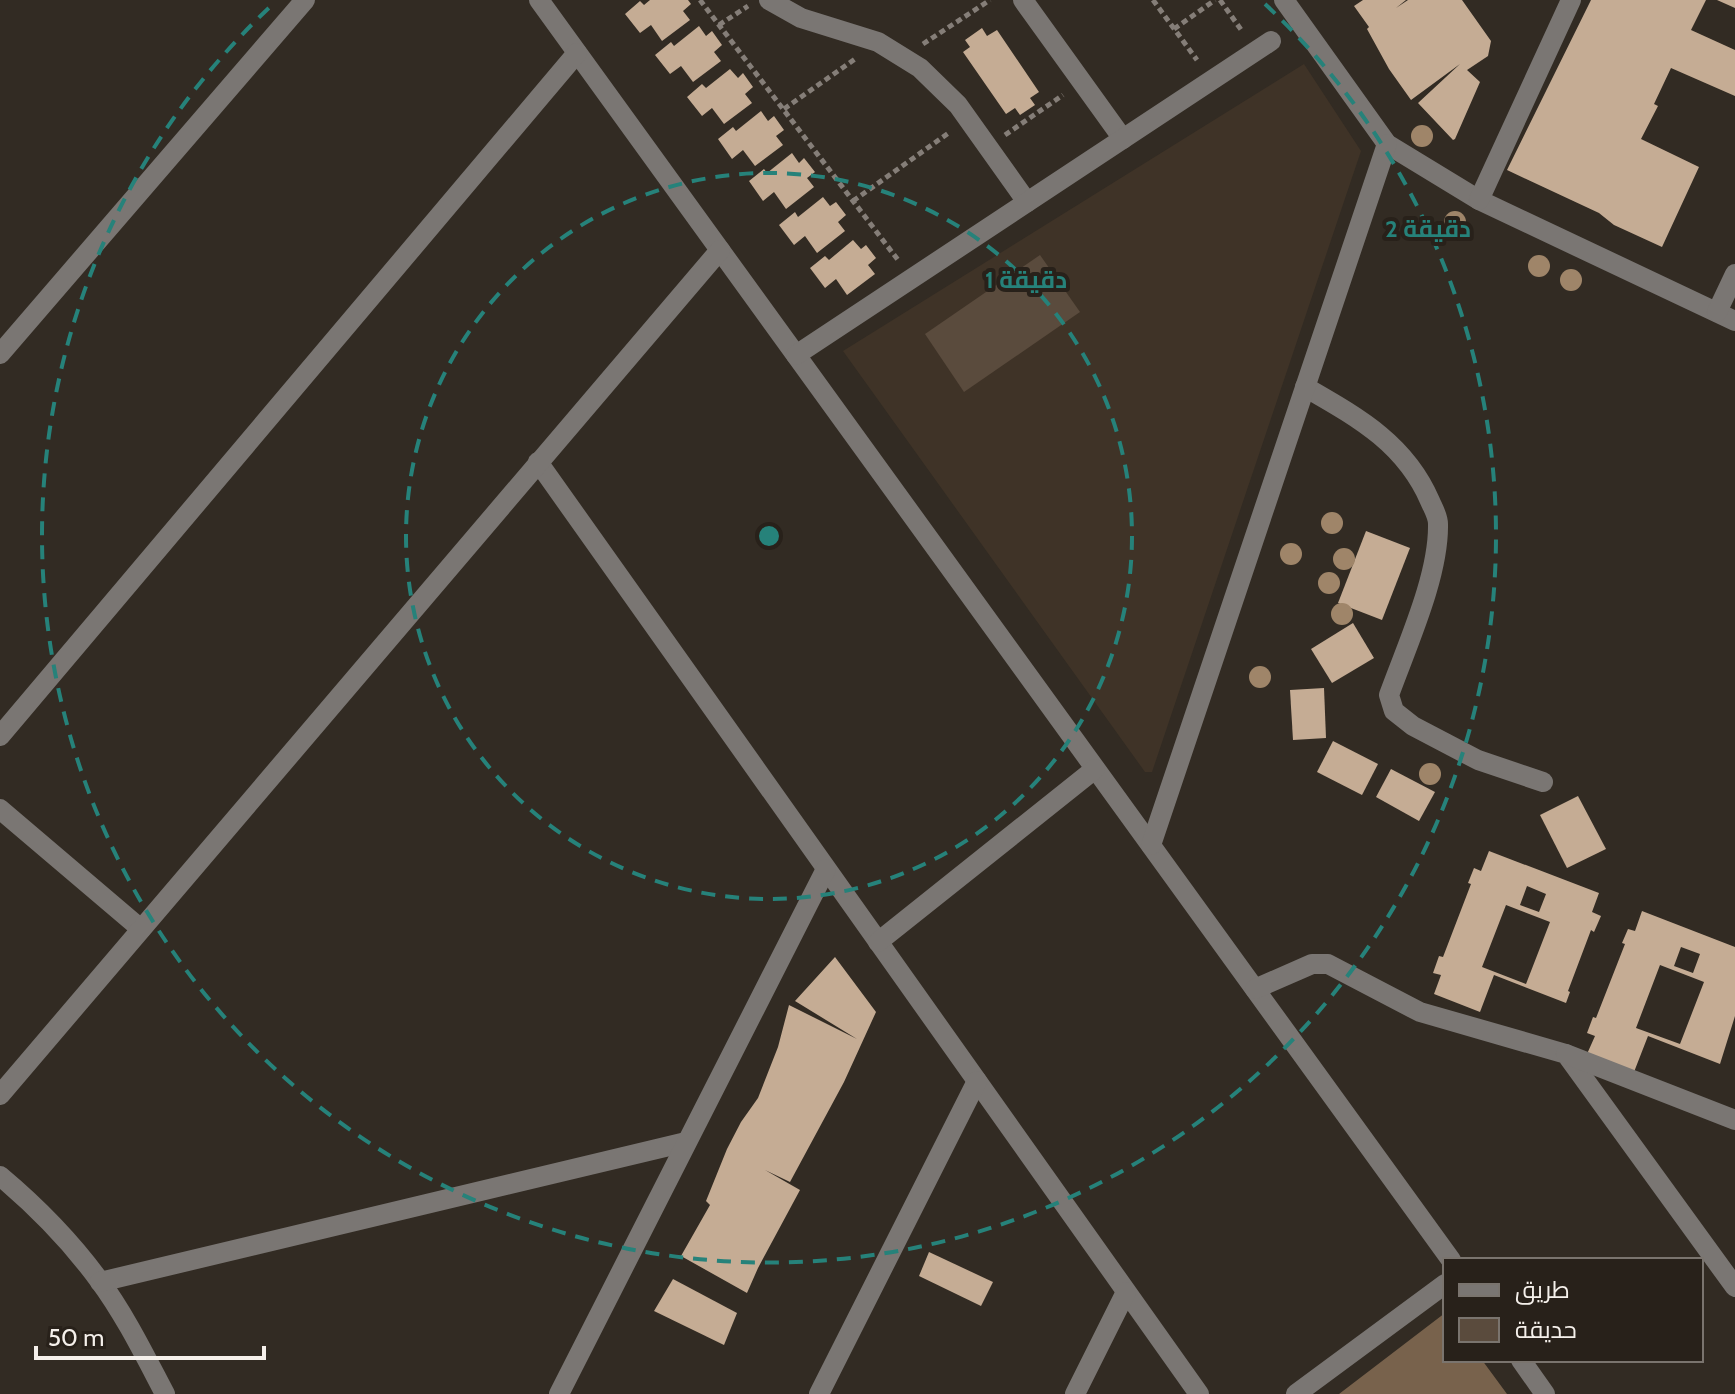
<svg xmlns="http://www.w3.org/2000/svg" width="1735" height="1394" viewBox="0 0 1735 1394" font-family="Cabin,Cairo,sans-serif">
<rect width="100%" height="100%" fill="#322b23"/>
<path fill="#3f3327" d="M1304,64L1361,151L1152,772H1145L843,351Z"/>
<path fill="#5a4b3d" d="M1040,255L1080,312L964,392L925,334Z"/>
<path fill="#78624c" d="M1445,1313V1360H1482L1507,1394H1339Z"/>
<g fill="#c5ac94" fill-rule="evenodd">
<path d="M650,0H688L691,4L683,11L690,20L662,41L651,25L640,33L625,14L640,1L644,5Z"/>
<path d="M1363,0H1406L1396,8L1408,0H1462L1491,41L1488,56L1467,70L1480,82L1455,139L1453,140L1418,103L1460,64L1411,100L1389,69L1367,29L1369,27L1354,6Z"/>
<path d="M1591,0H1706L1691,30L1735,50V96L1671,68L1654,104L1658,106L1641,139L1699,167L1662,247L1614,225L1599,213L1507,170Z"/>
<path d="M1717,0H1735V8Z"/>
<path d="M699,26L706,36L712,31L722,45L714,52L721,61L693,82L681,66L670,74L655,55L671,42L674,46Z"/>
<path d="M982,28L987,36L997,30L1039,92L1030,98L1035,105L1020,115L1015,108L1006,114L963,52L970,47L965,40Z"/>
<path d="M730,69L738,78L743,73L753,87L745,94L752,103L724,124L712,108L702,116L687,97L702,84L706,88Z"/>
<path d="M761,111L768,121L774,116L784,130L776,136L783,145L755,166L743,150L732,159L718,139L733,127L736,131Z"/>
<path d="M792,153L799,163L804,158L815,172L807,178L814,187L786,209L774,192L763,201L749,181L764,169L767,173Z"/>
<path d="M823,197L830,206L836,202L846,215L838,222L845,231L817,253L805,236L794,245L779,225L795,212L798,217Z"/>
<path d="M853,240L861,249L866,245L876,258L868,265L875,274L847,295L836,279L825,288L810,268L825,256L829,260Z"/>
<path d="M1366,531L1410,548L1382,620L1338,603Z"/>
<path d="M1353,623L1374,658L1332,683L1311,649Z"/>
<path d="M1324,688L1326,738L1293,740L1290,690Z"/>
<path d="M1333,741L1378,764L1362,795L1317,772Z"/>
<path d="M1391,769L1435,792L1419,821L1376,797Z"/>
<path d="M1578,796L1606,849L1567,868L1540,815Z"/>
<path d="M1489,851L1599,893L1592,912L1601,916L1594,932L1591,930L1568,991L1570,992L1566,1003L1494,975L1480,1012L1434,994L1441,975L1433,973L1439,956L1443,957L1471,884L1468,883L1474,868L1481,871ZM1527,886L1546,894L1539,912L1520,905ZM1506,905L1550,922L1526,984L1482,967Z"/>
<path d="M1642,911L1735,947V1016L1720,1064L1648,1036L1634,1072L1587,1054L1595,1036L1587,1033L1593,1017L1596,1018L1625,944L1622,943L1628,929L1635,931ZM1681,947L1700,954L1693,973L1674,966ZM1660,965L1704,982L1680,1044L1636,1028Z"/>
<path d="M835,957L876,1012L844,1082L790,1182L765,1170L800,1190L758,1268L747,1293L681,1256L710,1205L706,1201L727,1149L741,1122L758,1098L778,1047L789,1005L857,1039L795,1001Z"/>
<path d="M929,1252L993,1282L981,1306L919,1276Z"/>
<path d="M673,1279L737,1313L724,1345L654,1311Z"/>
</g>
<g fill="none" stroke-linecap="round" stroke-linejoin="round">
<g stroke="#857e78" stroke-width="5" stroke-dasharray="6 4" stroke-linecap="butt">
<path d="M700,0L898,260"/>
<path d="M1153,0L1197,60"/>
<path d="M1220,0L1242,31"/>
<path d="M719,25L748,6"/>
<path d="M1174,29L1215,0"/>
<path d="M923,44L990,0"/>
<path d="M784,109L855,59"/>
<path d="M1005,135L1063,95"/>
<path d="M853,201L950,132"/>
</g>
<g stroke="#7a7673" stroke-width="20">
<path d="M539,0L1451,1260"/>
<path d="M769,0L801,18L878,42L920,68L958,105L1027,202"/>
<path d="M1023,0L1123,139"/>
<path d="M1284,0L1387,144L1479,200L1735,321"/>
<path d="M1479,200L1571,0"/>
<path d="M1717,312L1735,274"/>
<path d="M0,354L305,0"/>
<path d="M796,355L1271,41"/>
<path d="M1305,387C1357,417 1405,443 1430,501C1433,508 1438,516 1438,524C1439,576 1407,645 1389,695L1394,711L1413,726L1478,760L1543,782"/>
<path d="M538,462L1199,1394"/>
<path d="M0,736L577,53"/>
<path d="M0,809L141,929"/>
<path d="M1151,845L1387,144"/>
<path d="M878,942L1095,769"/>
<path d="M1255,989L1312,964H1328L1420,1012L1566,1054L1735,1287"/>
<path d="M1566,1054L1735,1120"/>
<path d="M0,1095L720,250"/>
<path d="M0,1176C37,1207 71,1242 99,1280C125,1315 145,1356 165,1394"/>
<path d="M100,1282L686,1142"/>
<path d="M1521,1360L1545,1394"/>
<path d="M559,1394L826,869"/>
<path d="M819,1394L977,1081"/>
<path d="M1075,1394L1126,1292"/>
<path d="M1296,1394L1445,1284"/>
</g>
</g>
<g fill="#9f8569">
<circle cx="1422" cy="136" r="11"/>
<circle cx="1455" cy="222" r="11"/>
<circle cx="1539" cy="266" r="11"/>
<circle cx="1571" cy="280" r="11"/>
<circle cx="1332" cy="523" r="11"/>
<circle cx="1291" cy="554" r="11"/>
<circle cx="1344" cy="559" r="11"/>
<circle cx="1329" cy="583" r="11"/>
<circle cx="1342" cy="614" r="11"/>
<circle cx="1260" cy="677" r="11"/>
<circle cx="1430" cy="774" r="11"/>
</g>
<g fill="none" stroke="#26827a" stroke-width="4" stroke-dasharray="14 10">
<circle cx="769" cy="536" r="363"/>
<path d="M1265 4A727 727 0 1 1 273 4"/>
</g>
<circle cx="769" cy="536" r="12" fill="#26827a" stroke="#28211a" stroke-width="4"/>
<g font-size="24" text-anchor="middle" font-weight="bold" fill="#26827a" stroke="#28211a" stroke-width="8" stroke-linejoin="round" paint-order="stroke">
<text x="1428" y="237">2 دقيقة</text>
<text x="1026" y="288">1 دقيقة</text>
</g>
<rect x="1443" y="1258" width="260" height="104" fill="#28211a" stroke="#7a746e" stroke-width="2"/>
<rect x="1459" y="1284" width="40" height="12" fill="#7a7673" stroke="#7a746e" stroke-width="2"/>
<text x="1515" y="1298" font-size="24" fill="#f5f0eb">طريق</text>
<rect x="1459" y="1318" width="40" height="24" fill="#5a4b3d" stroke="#7a746e" stroke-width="2"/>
<text x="1515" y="1338" font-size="24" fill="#f5f0eb">حديقة</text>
<path d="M36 1346v12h228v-12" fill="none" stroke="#f5f0eb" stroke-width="4"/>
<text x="48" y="1346" font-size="24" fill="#f5f0eb" stroke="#28211a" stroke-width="6" paint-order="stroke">50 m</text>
</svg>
